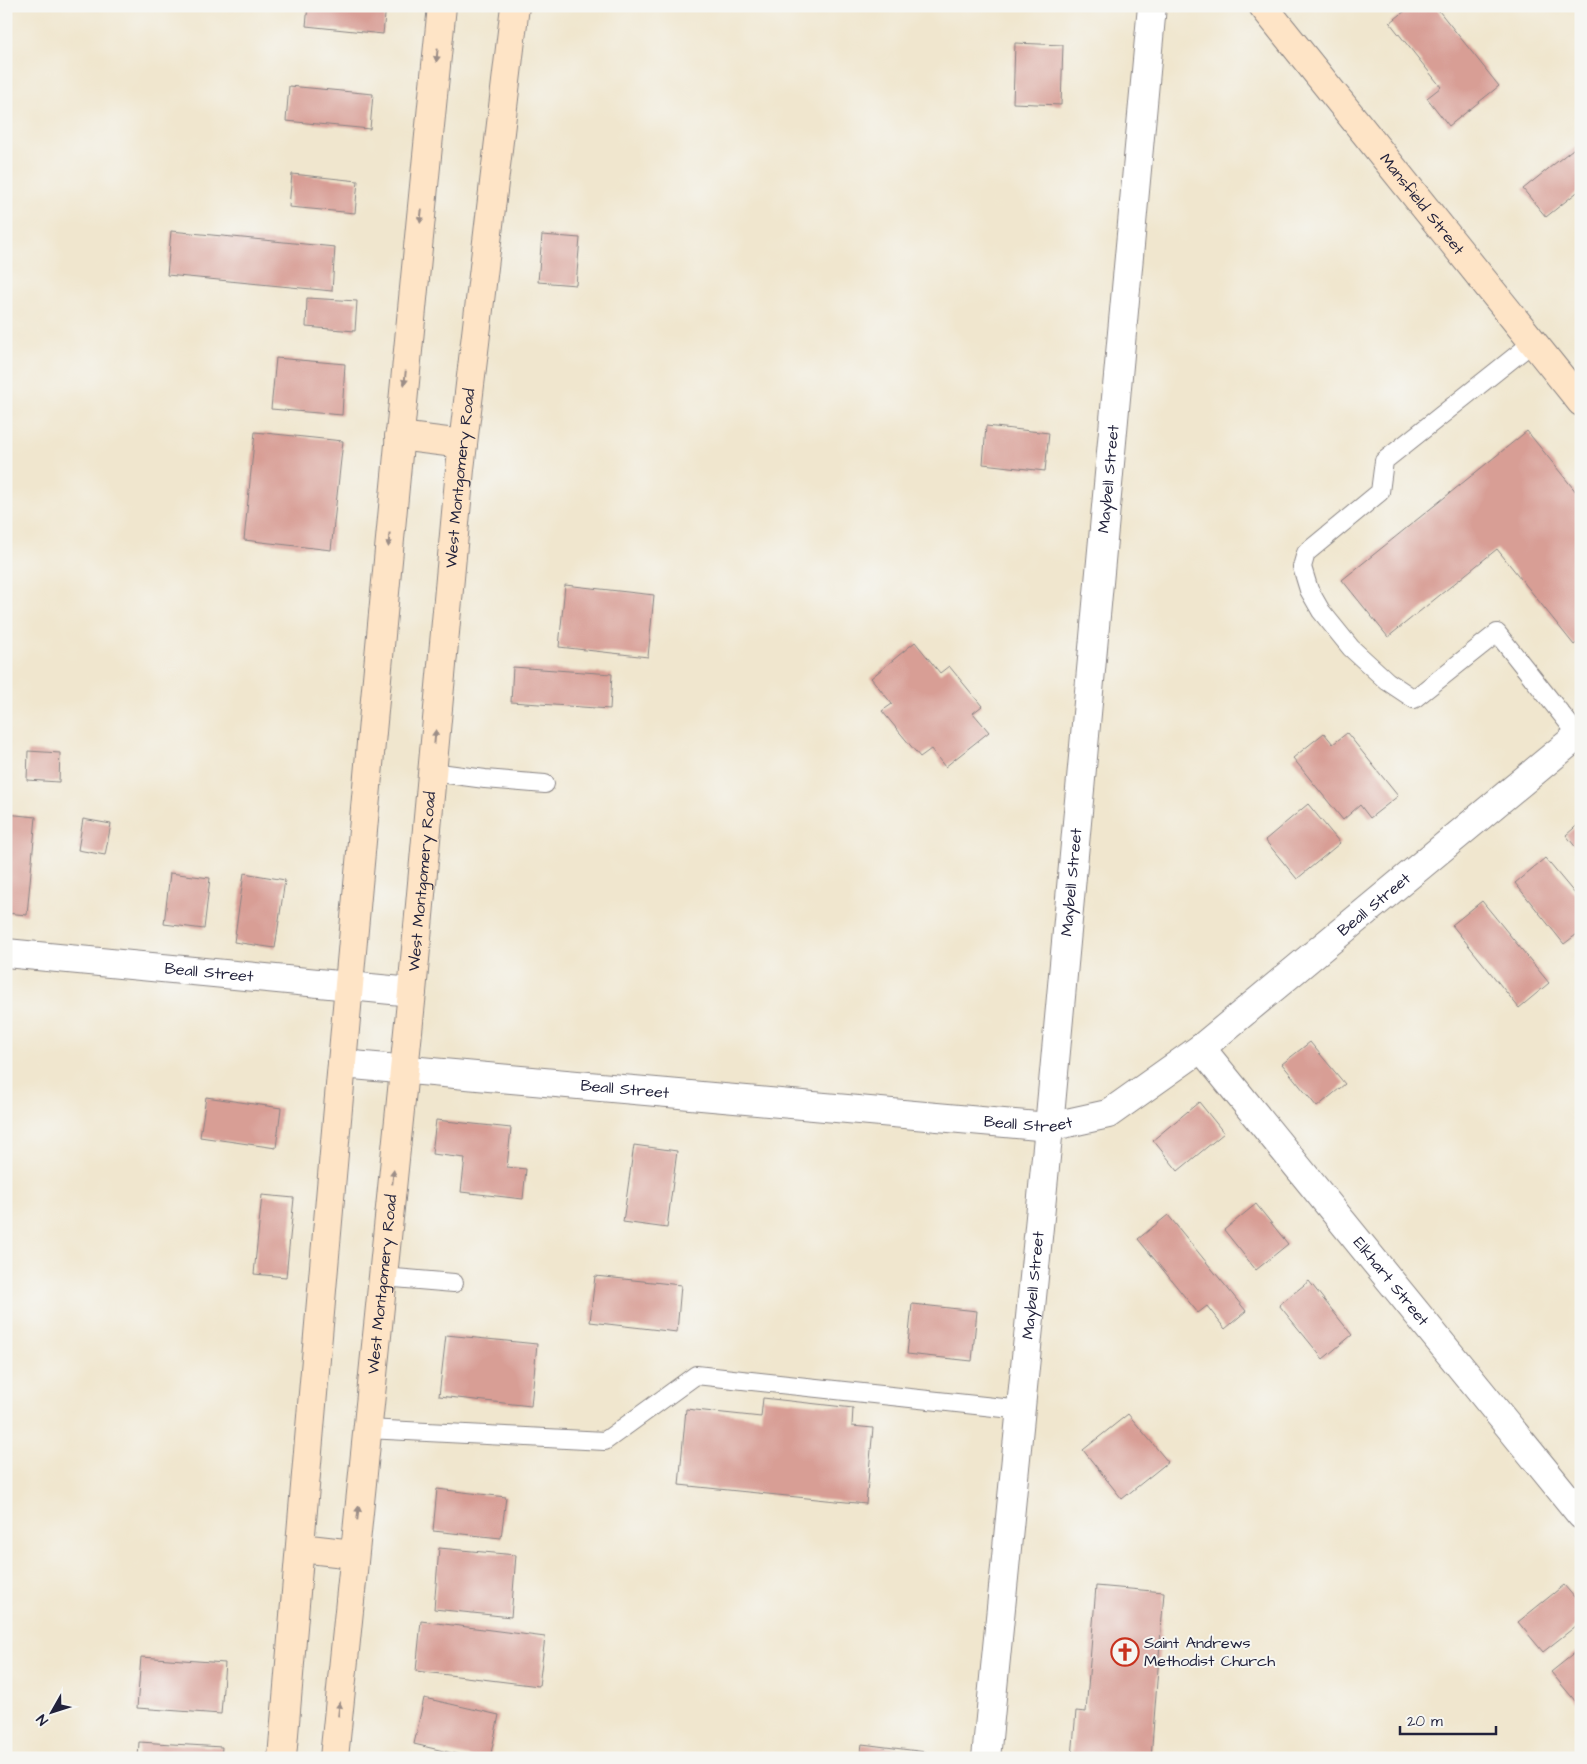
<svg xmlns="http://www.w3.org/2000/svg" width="1587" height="1764" viewBox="0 0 1587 1764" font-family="'Architects Daughter',sans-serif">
<rect width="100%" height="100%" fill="#f6f6f2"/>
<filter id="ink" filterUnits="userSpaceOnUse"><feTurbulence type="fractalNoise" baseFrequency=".02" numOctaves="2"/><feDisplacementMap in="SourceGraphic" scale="10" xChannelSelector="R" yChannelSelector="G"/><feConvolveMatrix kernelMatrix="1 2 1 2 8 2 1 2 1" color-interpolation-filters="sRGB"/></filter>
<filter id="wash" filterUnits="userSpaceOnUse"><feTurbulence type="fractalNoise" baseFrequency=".0096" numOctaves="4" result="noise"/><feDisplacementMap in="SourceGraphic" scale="20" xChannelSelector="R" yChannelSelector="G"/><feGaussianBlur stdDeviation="1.12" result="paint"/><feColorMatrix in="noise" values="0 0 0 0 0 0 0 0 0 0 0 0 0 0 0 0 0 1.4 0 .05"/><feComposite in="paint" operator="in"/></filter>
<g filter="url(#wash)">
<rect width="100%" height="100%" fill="#f0e6ce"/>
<g id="blocks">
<g fill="#d89e95">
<path d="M308,6H386L383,34L306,26Z"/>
<path d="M1411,6H1435L1499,86L1449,126L1427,98L1441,87L1390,23Z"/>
<path d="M1015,43L1063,45L1061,105L1013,103Z"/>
<path d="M289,86L373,94L370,129L286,121Z"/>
<path d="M1578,145L1581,149V189L1546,217L1523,189Z"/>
<path d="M292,174L358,181L355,213L289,207Z"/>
<path d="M171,231L335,247L332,291L167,275Z"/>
<path d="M542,235L580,238L576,285L538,282Z"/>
<path d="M307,298L357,301L355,331L306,327Z"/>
<path d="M276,358L345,364L342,415L271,409Z"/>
<path d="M986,426L1049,433L1045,471L983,464Z"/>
<path d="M1527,431L1581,498V640L1574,645L1497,549L1388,637L1342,580Z"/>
<path d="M255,432L343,441L331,550L244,540Z"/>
<path d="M565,585L654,595L648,657L559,647Z"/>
<path d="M915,642L940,673L949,666L982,706L973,713L989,732L945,767L931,749L920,757L882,711L892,704L871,678Z"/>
<path d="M513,667L612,674L610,709L511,702Z"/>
<path d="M1324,733L1333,744L1347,733L1398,796L1370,818L1360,805L1343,820L1293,758Z"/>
<path d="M28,751L60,753L59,782L27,780Z"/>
<path d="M1308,804L1340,843L1297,879L1265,840Z"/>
<path d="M6,814L36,817L27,915L6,913Z"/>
<path d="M83,819L111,824L105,855L78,850Z"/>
<path d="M1581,822V854L1566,835Z"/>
<path d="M1545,858L1581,901V931L1564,944L1515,883Z"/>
<path d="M170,873L210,878L204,929L164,924Z"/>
<path d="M244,873L285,880L275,948L234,942Z"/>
<path d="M1482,901L1549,983L1519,1008L1452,925Z"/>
<path d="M1310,1042L1345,1084L1317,1107L1282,1064Z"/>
<path d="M206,1097L281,1108L276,1148L200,1137Z"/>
<path d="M1199,1102L1224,1133L1178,1171L1153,1140Z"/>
<path d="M436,1120L511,1128L507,1167L526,1169L523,1199L461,1192L465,1158L432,1154Z"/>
<path d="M634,1145L677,1151L667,1228L623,1222Z"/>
<path d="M262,1195L294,1198L286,1277L254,1274Z"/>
<path d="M1256,1204L1288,1244L1256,1270L1224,1230Z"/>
<path d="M1168,1215L1246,1311L1225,1329L1207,1306L1198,1313L1138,1239Z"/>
<path d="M595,1276L681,1285L677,1332L590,1322Z"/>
<path d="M1309,1281L1352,1335L1323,1359L1279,1305Z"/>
<path d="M912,1304L977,1311L972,1361L907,1354Z"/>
<path d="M446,1335L537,1344L531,1406L439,1396Z"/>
<path d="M763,1398L853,1408L852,1426L873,1428L866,1504L679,1485L686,1409L761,1417Z"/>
<path d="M1128,1414L1168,1462L1122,1499L1083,1450Z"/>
<path d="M437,1489L506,1497L501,1538L433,1531Z"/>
<path d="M439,1548L516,1555L511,1617L434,1609Z"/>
<path d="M1564,1585L1581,1605V1622L1543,1652L1518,1622Z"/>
<path d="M1096,1586L1164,1592L1151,1758L1072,1757L1076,1711L1086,1712Z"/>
<path d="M421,1621L545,1637L539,1686L416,1671Z"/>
<path d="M1581,1648V1708L1551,1672Z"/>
<path d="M141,1657L225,1663L221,1714L137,1708Z"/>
<path d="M424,1698L499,1715L490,1758H473L414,1744Z"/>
<path d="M139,1742L222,1747L221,1758H138Z"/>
<path d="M862,1744L926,1752L925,1758H860Z"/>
</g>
</g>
</g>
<g filter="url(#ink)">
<use href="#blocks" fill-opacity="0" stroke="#898484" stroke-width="1"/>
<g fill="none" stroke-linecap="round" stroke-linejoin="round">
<g stroke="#898484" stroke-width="20">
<g id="lane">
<path d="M1532,343L1384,461L1380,492L1306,553L1302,567L1309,590L1321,611L1351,648L1387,681L1414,699L1497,633L1578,735"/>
<path d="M432,772L485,779L545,784"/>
<path d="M383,1277L454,1283"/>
<path d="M367,1429L605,1441L696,1375L1022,1410"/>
</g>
</g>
<g stroke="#898484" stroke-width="30">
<g id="street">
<path id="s1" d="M6,953L412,992"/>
<path id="s2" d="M1201,1048L1581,1515"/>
<path id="s3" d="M342,1064L1049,1127L1108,1114L1201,1048L1581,733"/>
<path id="s4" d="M986,1758L1049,1127L1152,6"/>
</g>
</g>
<g stroke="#898484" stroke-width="30">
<g id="secondary">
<path id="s5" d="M1263,6L1581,402"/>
<path d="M399,436L463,444"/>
<path d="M300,1548L354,1554"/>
<path d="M282,1758C331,1173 383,590 442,6"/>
<path id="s6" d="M334,1758L412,992L460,469L515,6"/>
</g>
</g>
<use href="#lane" stroke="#fff" stroke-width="18"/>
<use href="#street" stroke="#fff" stroke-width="28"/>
<use href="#secondary" stroke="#fee4c6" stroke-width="28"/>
</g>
<defs><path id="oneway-solid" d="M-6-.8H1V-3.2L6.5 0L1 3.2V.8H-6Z" transform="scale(1.25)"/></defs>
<g fill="#9b8d87">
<use href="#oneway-solid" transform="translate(437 55) rotate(96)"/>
<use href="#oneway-solid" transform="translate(421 216) rotate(96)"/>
<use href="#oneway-solid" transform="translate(405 378) rotate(96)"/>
<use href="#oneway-solid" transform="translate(389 540) rotate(95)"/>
<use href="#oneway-solid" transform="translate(435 737) rotate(-85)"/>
<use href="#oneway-solid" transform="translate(393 1177) rotate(-84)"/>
<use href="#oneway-solid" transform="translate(358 1513) rotate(-84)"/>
<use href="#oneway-solid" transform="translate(339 1709) rotate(-84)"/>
</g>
</g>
<defs>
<g id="church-ring" transform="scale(1.4375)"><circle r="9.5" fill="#f6f6f2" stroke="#c8321e" stroke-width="1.5"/><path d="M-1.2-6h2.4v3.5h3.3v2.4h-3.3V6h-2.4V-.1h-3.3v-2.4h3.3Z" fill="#c8321e"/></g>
</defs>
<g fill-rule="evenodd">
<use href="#church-ring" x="1125" y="1652"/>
</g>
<g text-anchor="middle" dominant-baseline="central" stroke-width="4" stroke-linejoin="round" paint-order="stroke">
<g font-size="16" fill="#22223b" stroke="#f6f6f2">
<text stroke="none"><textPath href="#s5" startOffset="254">Mansfield Street</textPath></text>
<text stroke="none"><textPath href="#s6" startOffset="1286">West Montgomery Road</textPath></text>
<text stroke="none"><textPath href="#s4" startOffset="1285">Maybell Street</textPath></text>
<text stroke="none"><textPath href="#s6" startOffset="881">West Montgomery Road</textPath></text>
<text stroke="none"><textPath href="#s4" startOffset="880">Maybell Street</textPath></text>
<text stroke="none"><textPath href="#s3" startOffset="1109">Beall Street</textPath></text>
<text stroke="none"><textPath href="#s1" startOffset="204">Beall Street</textPath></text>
<text stroke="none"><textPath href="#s3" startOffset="284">Beall Street</textPath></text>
<text stroke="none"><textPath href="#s3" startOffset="689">Beall Street</textPath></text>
<text stroke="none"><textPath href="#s2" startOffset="301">Elkhart Street</textPath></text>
<text stroke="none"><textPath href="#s6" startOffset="476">West Montgomery Road</textPath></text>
<text stroke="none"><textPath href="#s4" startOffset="475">Maybell Street</textPath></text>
</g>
<g font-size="16" fill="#22223b" stroke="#f6f6f2" text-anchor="start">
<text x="1144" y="1643">Saint Andrews<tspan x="1144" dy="18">Methodist Church</tspan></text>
</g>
</g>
<rect width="1587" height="1764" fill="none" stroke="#f6f6f2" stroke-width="25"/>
<g transform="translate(52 1712) rotate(231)" stroke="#f6f6f2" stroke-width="4" paint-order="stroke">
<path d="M0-4L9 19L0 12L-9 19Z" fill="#22223b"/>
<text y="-8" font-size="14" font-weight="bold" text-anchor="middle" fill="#22223b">N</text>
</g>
<path d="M1400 1726v8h96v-8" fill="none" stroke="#22223b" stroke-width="2.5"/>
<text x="1407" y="1726" font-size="15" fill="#22223b" stroke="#f6f6f2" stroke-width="4" paint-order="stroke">20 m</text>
</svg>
